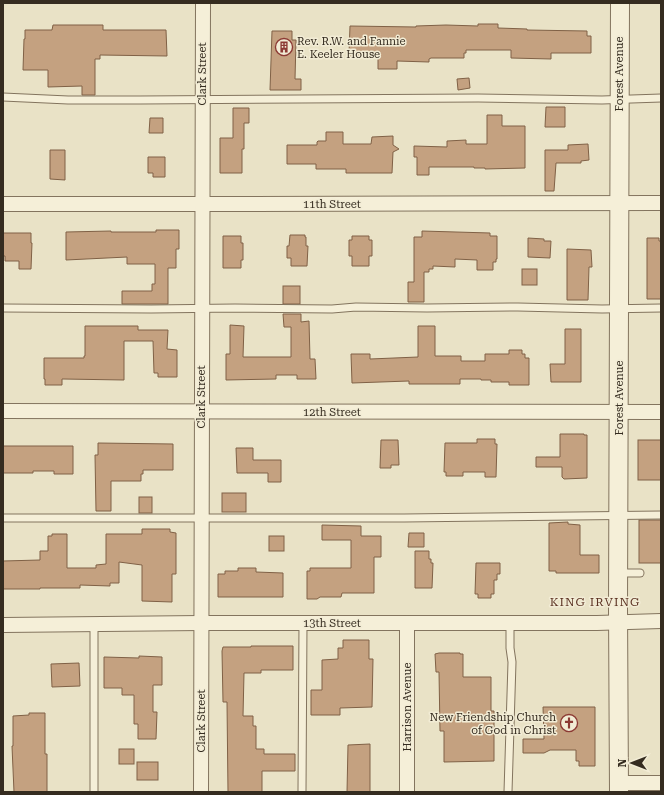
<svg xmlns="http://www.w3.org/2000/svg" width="664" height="795" viewBox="0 0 664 795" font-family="'Roboto Serif',serif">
<rect width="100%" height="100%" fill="#e9e2c6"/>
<g fill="#c4a180" stroke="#806146">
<path d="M478,24H498V28L527,29V30L587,31V36H591V53H551V59L511,58V50H466V53H464V58H431L429,59V62L397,61V69H378V57H350V53H349L350,26L416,27V26L446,25L478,26Z"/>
<path d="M53,25H103V30H166L167,56L100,55V59H95V95H82V86L48,87V70H23L24,39H25V30H52Z"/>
<path d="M272,31H292V40H296L295,79H301V90H270Z"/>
<path d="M469,78L470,88L458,90L457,79Z"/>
<path d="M546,107H565V127H545Z"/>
<path d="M233,108H249V123H244V149H242V173H220V138H233Z"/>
<path d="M487,115H502V126H525V168L485,169V168H474V167H429V175H417V157H414V146L447,147V141L466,140V144H487Z"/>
<path d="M150,118H163V133H149Z"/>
<path d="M326,132H343V144H371L372,137L393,136V145L399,149L393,152L392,173H346V169H316V164H287V145H317V142L318,141H326Z"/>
<path d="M588,144L589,160L581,161V163H556L554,191H545V150H568V145Z"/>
<path d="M50,150H65V180L50,179Z"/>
<path d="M148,157H165V177H153V173H148Z"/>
<path d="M156,230H179V249H176V268H168V304H122V291H152V284H155V264H127V257L66,260V232L111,231V232H156Z"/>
<path d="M422,231L490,233V236H497V259H496V262H493V270H477V260L455,259V267L433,266V269H429V272H424V302H408V282H414V237H422Z"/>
<path d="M3,233H31V243H32L31,269H19V261H5V256H3Z"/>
<path d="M290,235H305V237H306V246H308L307,266H291V258H287V246H289Z"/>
<path d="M223,236H241V243H243V260H241V268H223Z"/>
<path d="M352,236H369V240H372V256H369V266H352V256H349V240H352Z"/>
<path d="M528,238L544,239V241H551L550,258L528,257Z"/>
<path d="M647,238H659V241H661V299H647Z"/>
<path d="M567,249L591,250L592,267H589L588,300H567Z"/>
<rect x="522" y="269" width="15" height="16"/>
<rect x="283" y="286" width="17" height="18"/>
<path d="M283,314H301V322L309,321L310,359H315L316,379H297V375H276V379L226,380V354H230V325L244,326L243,357H291V327H284Z"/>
<path d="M85,326H138V330H168L167,349L177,350V377H158V373H154L153,341H124V380L63,379H62V385H45V379H44V358H84V356H85Z"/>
<path d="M418,326H435V356H461V361H485V354H509V350H522V354H525V358H529V385H509V382H491V380H481V379H460V384H409V381L352,383L351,354H370V359L418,357Z"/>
<path d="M565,329H581V382H551L550,364H565Z"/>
<path d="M560,434H584V435H587V478L564,479L562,477V467H536V457H560Z"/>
<path d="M477,439H495V444H497L496,477H485V472H463V476H446V472H444L445,443H477Z"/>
<path d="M381,440H398L399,465H391V468H380Z"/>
<rect x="638" y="440" width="23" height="40"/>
<path d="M98,443L173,444V470H143V474H141V481H111V511H96L95,455H98Z"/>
<path d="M3,446H73V474H54V471H33V473H3Z"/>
<path d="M236,448H253V460H281V482H268V473H237Z"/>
<rect x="222" y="493" width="24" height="19"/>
<rect x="139" y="497" width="13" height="16"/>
<rect x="639" y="520" width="22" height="43"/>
<path d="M568,522V524L580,525V555H599V573H556V571H549V523Z"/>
<path d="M322,525L361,526V536H381V557H374V593H342L341,597H320L317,599H307V571H310V568H351V540H322Z"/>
<path d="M142,529H170V532L176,533V574H172V602L142,601V565L119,562V583H110V586L80,585V588H40V589H3V561L40,560V551H48V536H52V534H67V568H96V565L106,564V534H142Z"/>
<path d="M409,533H424V547H408Z"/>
<rect x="269" y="536" width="15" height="15"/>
<path d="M415,551H429V559H431V563H433L432,588H415Z"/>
<path d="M476,563H500V574H497V580H494V594H491V598H478V594H475Z"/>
<path d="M238,568H256V572L283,573V597H218V574H225V571H238Z"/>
<path d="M343,640H369V659H373L372,707L340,708V715H311V690H322V660L338,659V648H343Z"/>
<path d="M251,646H293V670H261V673H244L243,716H253V726H256V749H264V754H295V771H262V792H228L227,702H223L222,651L223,647H251Z"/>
<path d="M439,653H460V654H463V677H491V711H494V761L444,762V731H440L439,672H436L435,654Z"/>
<path d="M139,656L162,657V685H153V712H157L156,739H138V724H134V695H122V688H104V657L139,658Z"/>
<path d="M79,663L80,686L52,687L51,664Z"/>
<path d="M543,707H595V766H579V761H576V750H550L544,753H523V739H544Z"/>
<path d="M29,713H45V754H47V792H14L12,746H13V716L29,715Z"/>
<path d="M370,744V792H347L348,745Z"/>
<rect x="119" y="749" width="15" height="15"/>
<rect x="137" y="762" width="21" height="18"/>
</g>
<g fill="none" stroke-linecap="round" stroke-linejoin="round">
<g stroke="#83745e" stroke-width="9">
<g id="service">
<path d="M3,97L68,100H140L478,98L602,100L661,98"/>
<path d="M3,308L151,309L235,308L332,309L356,307L427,308L518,307L602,309L661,308"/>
<path d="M3,518H404L661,515"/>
<path d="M619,573H640"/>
<path d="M94,623V792"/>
<path d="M302,792L303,623"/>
<path d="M508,792L512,662L510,648V623"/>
</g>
</g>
<g stroke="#83745e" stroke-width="16">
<g id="minor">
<path d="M3,204H209L661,203"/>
<path d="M3,411L661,412"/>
<path d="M3,625L201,623H597L661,621"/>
<path d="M619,783H661"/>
<path d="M201,792L203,3"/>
<path d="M407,792V623"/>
</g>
</g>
<g stroke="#83745e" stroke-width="20">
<path id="tertiary" d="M619,792L618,608L620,3"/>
</g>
<use href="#service" stroke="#f5efd8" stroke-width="7"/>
<use href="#minor" stroke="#f5efd8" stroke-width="14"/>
<use href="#tertiary" stroke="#f5efd8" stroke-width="18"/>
</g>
<defs>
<g id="building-ring" transform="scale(0.9)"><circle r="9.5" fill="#f2ecd5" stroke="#8c3a34" stroke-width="1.5"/><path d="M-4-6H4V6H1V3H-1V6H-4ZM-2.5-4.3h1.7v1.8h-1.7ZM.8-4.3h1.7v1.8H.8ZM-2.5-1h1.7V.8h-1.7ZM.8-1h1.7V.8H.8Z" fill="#8c3a34"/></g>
<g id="church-ring" transform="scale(0.9)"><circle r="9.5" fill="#f2ecd5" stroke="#8c3a34" stroke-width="1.5"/><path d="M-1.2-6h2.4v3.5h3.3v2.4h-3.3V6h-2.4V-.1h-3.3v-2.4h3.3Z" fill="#8c3a34"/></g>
</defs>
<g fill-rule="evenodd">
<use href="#building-ring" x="284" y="47"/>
<use href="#church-ring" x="569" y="723"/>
</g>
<g text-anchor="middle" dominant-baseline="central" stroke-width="3" stroke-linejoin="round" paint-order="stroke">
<g font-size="11" fill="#352c20" stroke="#f2ecd5" text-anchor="start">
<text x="297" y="41">Rev. R.W. and Fannie<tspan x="297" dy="13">E. Keeler House</tspan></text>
<text x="556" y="717" text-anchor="end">New Friendship Church<tspan x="556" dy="13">of God in Christ</tspan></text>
</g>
<g font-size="11" fill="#352c20" stroke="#f2ecd5">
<text transform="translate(202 74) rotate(-90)">Clark Street</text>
<text transform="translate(619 74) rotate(-90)">Forest Avenue</text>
<text x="332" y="204">11th Street</text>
<text transform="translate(201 397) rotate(-90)">Clark Street</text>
<text transform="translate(619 398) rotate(-90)">Forest Avenue</text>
<text x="332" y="412">12th Street</text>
<text x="332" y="623">13th Street</text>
<text transform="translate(407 707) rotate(-90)">Harrison Avenue</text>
<text transform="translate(201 721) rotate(-90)">Clark Street</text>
</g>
<g font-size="12" letter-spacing="1" fill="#5d3424" stroke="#f2ecd5">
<text x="595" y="602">KING IRVING</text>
</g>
</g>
<rect width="664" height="795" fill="none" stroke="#352c20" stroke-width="8"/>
<g transform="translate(632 763) rotate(270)" stroke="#f2ecd5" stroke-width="3" paint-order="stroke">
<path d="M0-3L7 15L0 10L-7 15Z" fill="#352c20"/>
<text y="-6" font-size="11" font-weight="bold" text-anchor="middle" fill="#352c20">N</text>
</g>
</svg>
